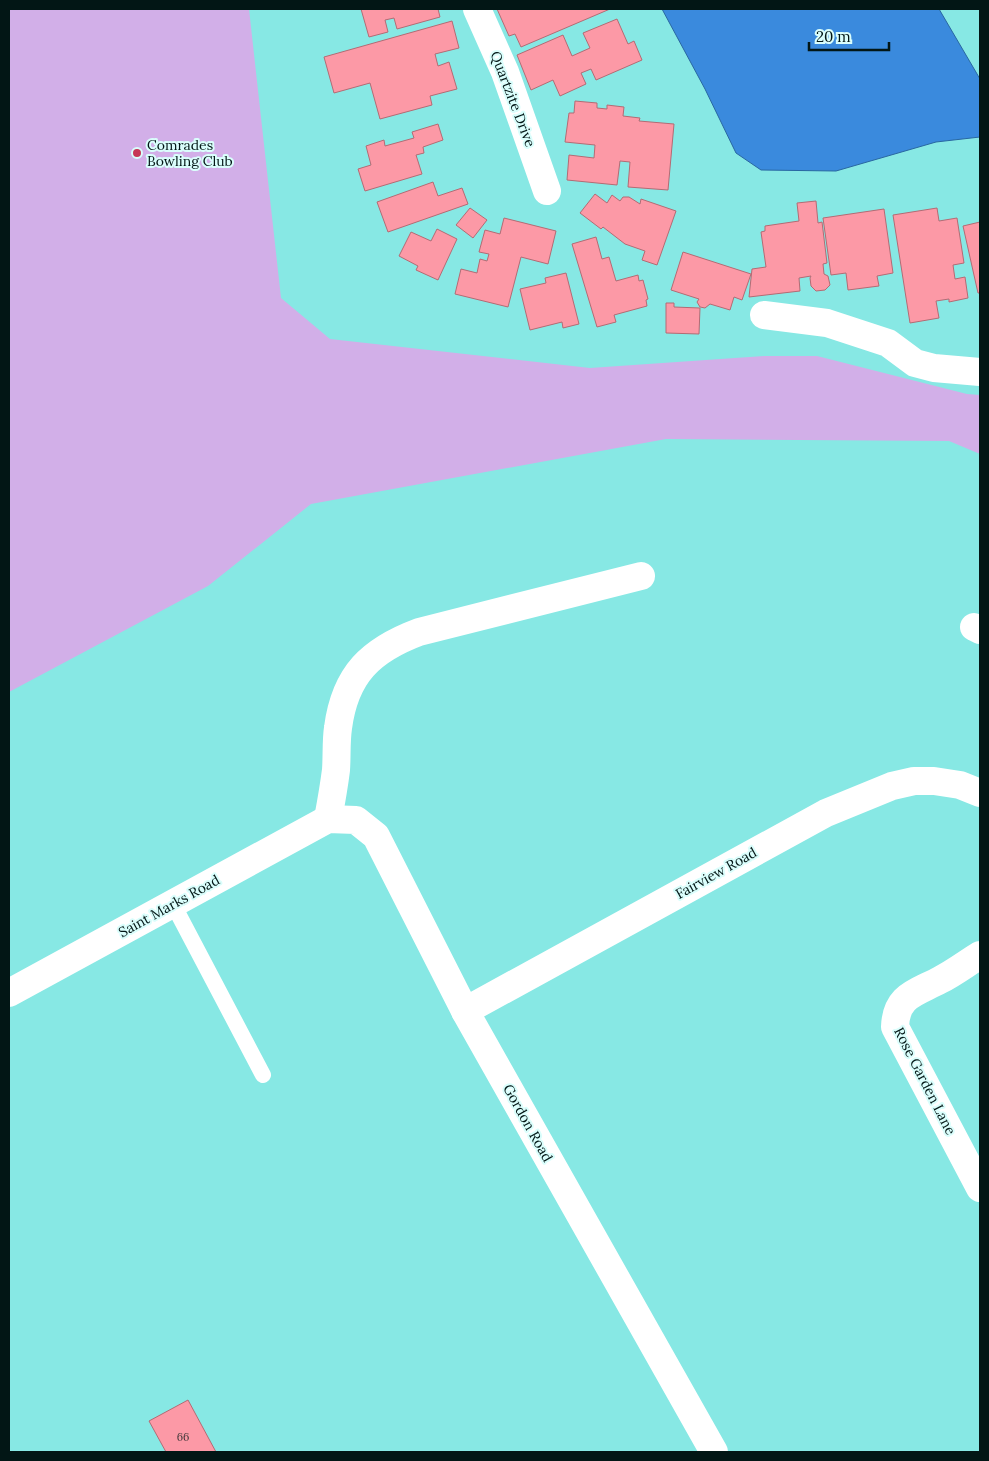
<svg xmlns="http://www.w3.org/2000/svg" width="989" height="1461" viewBox="0 0 989 1461" font-family="Lora,serif">
<rect width="100%" height="100%" fill="#87e8e4"/>
<path fill="#d2afe8" d="M9,9H249L281,298L330,339L590,368L764,356H817L967,394L980,395V454L949,441L666,439L311,504L208,586L9,692Z"/>
<path fill="#3a8add" stroke="#2967a1" d="M662,9H939L980,79V137L936,142L836,171L761,170L736,153L705,89Z"/>
<g fill="#fc99a6" stroke="#b36b74">
<path d="M361,9H438L440,17L397,29L394,18L385,20L388,32L369,37Z"/>
<path d="M497,9H610L521,47L515,34L509,36Z"/>
<path d="M617,19L628,44L634,41L642,60L596,80L591,69L581,73L586,84L560,96L553,80L531,90L517,55L563,35L572,56L590,48L583,33Z"/>
<path d="M452,21L459,48L435,54L438,66L449,62L457,89L430,96L432,105L380,119L370,83L334,93L324,57Z"/>
<path d="M575,101L597,103V108L607,109V105L624,107L623,116L640,118L639,121L674,124L668,190L628,187L630,162L620,161L617,185L567,180L569,155L594,158L595,145L565,142L569,113H574Z"/>
<path d="M438,124L443,140L423,147L424,153L416,155L422,174L365,191L358,169L371,165L366,146L384,140L385,146L414,138L412,132Z"/>
<path d="M433,182L438,196L462,188L468,204L388,232L377,202Z"/>
<path d="M595,194L607,203L612,195L620,201L623,197H629L640,204L641,199L676,211L657,265L642,260L645,251L625,244L603,227L601,229L580,213Z"/>
<path d="M816,201L818,223L822,222L827,263L823,264L824,274L828,276L830,285L825,290L816,291L811,286L810,278L811,276L799,278L800,291L749,297L752,269L766,267L761,232L765,231V226L799,221L797,203Z"/>
<path d="M470,208L487,220L473,238L456,225Z"/>
<path d="M937,208L939,221L957,218L964,263L953,265L955,279L965,277L968,298L949,302V299L936,301L939,318L910,323L893,215Z"/>
<path d="M884,209L893,273L877,276L879,286L848,290L846,273L831,275L823,218Z"/>
<path d="M504,218L556,231L548,264L521,257L508,307L455,294L461,269L477,273L480,259L487,261L489,254L479,252L485,230L500,234Z"/>
<path d="M980,222V293H978L963,226Z"/>
<path d="M437,229L457,239L438,280L416,270L418,266L399,256L411,232L431,241Z"/>
<path d="M596,237L602,259L609,257L616,281L638,275L639,281L643,280L648,299L646,300L647,306L614,315L616,322L597,327L572,244Z"/>
<path d="M683,252L751,274L742,300L734,297L730,310L710,304L705,308L700,307L697,302L699,299L671,290Z"/>
<path d="M566,273L579,324L563,328L562,322L530,330L520,289L546,283L545,278Z"/>
<path d="M666,303H674V307L700,308L699,334L666,333Z"/>
<path d="M188,1400L216,1452H166L149,1421Z"/>
</g>
<g fill="none" stroke-linecap="round" stroke-linejoin="round">
<path stroke="#fff" stroke-width="16" d="M173,904L263,1075"/>
<g stroke="#fff" stroke-width="28">
<path d="M477,9L505,72L547,191"/>
<path d="M764,315L827,323L888,343L915,363L934,368L980,372"/>
<path d="M974,627L980,630"/>
<path d="M328,819C331,803 334,786 336,770C337,756 336,741 338,728C345,674 371,650 419,632L641,576"/>
<path d="M980,955C967,963 954,973 940,980C916,993 896,995 895,1027L980,1188"/>
<path d="M9,993L328,819L356,820L376,836L465,1011L714,1452"/>
<path d="M465,1011L826,813L892,786L914,781H934L960,785L980,793"/>
</g>
</g>
<circle fill="#c63657" stroke="#dafefc" stroke-width="2" cx="137" cy="153" r="5"/>
<g text-anchor="middle" dominant-baseline="central" stroke-width="4" stroke-linejoin="round" paint-order="stroke">
<g font-size="11" fill="#403739">
<text x="183" y="1437">66</text>
</g>
<g font-size="14" fill="#021615" stroke="#dafefc">
<text transform="translate(513 99) rotate(69)">Quartzite Drive</text>
<text transform="translate(716 873) rotate(-29)">Fairview Road</text>
<text transform="translate(169 906) rotate(-29)">Saint Marks Road</text>
<text transform="translate(925 1081) rotate(63)">Rose Garden Lane</text>
<text transform="translate(528 1123) rotate(61)">Gordon Road</text>
</g>
<g font-size="14" fill="#021615" stroke="#dafefc" text-anchor="start">
<text x="147" y="145">Comrades<tspan x="147" dy="16">Bowling Club</tspan></text>
</g>
</g>
<rect width="989" height="1461" fill="none" stroke="#021615" stroke-width="20"/>
<path d="M809 42v8h80v-8" fill="none" stroke="#021615" stroke-width="2.5"/>
<text x="816" y="42" font-size="15" fill="#021615" stroke="#dafefc" stroke-width="4" paint-order="stroke">20 m</text>
</svg>
